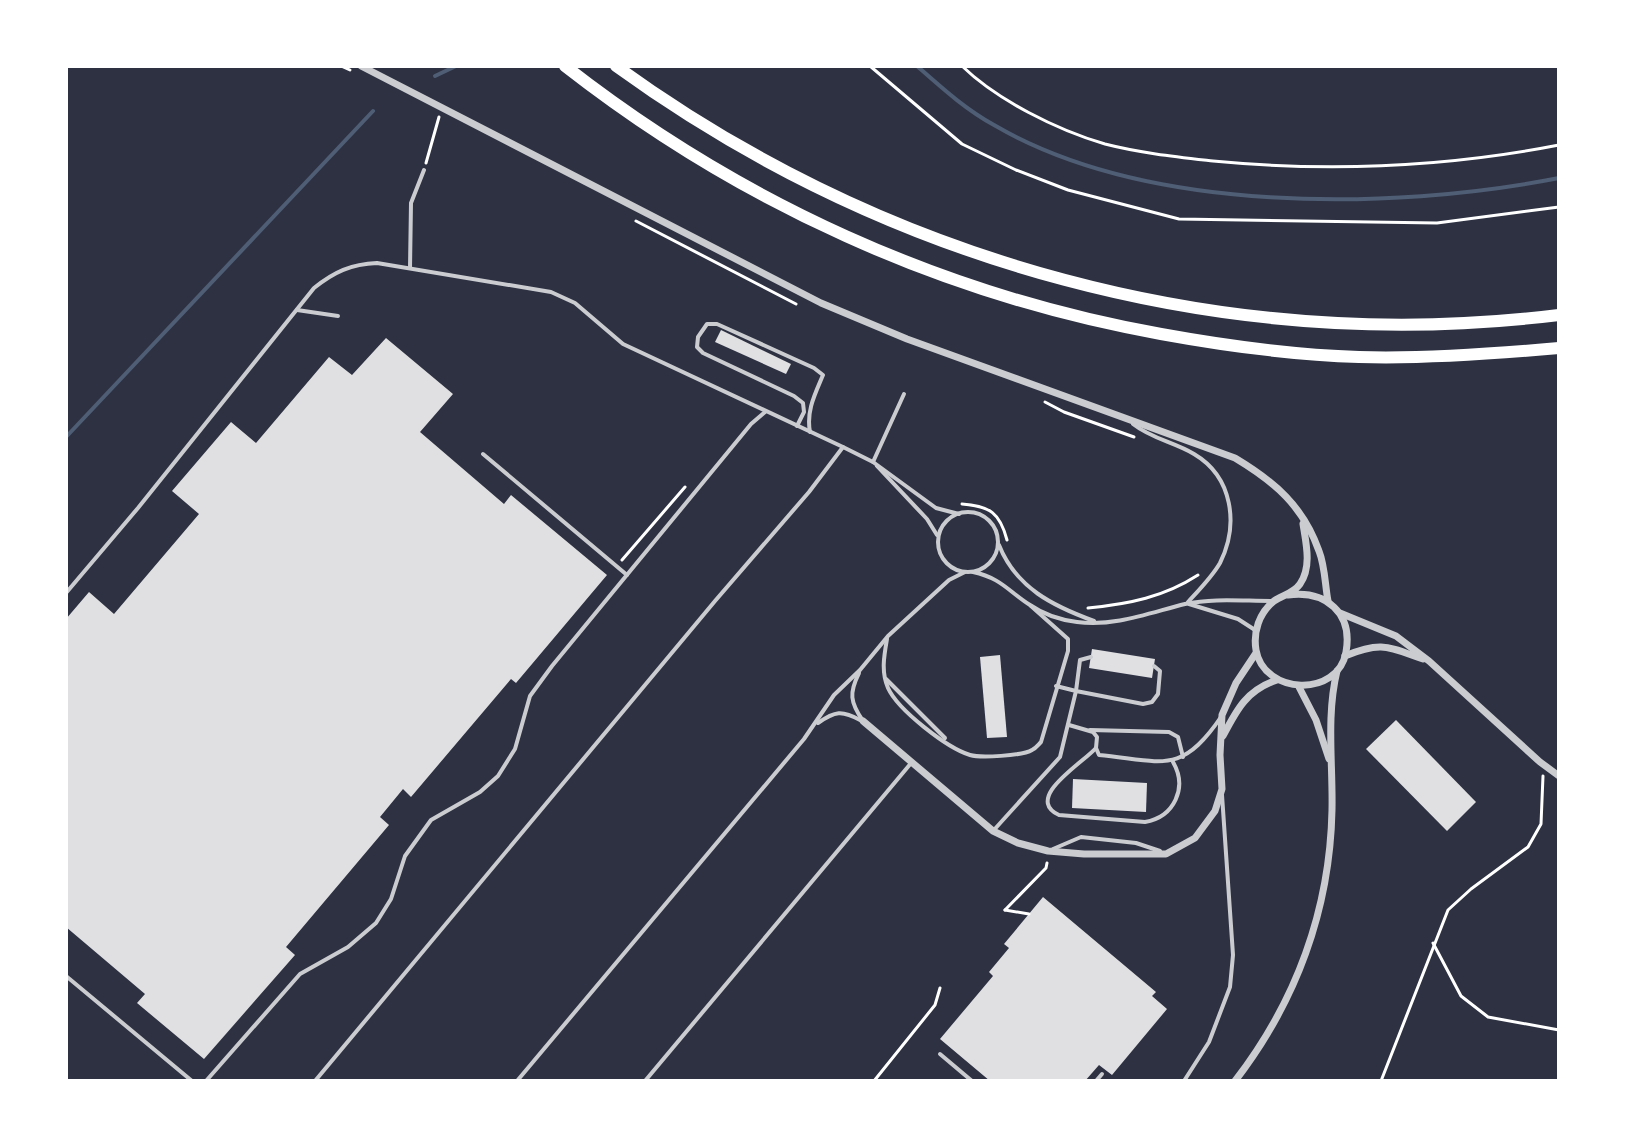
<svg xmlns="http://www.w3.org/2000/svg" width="1625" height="1147" viewBox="0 0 1625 1147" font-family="Figtree,sans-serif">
<rect width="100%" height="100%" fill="#2d3142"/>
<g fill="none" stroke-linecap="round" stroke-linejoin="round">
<g stroke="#4f5d75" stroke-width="4">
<path d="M917,66C942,88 965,109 994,125C1147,214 1390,211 1559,178"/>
<path d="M435,76L456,66"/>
<path d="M66,437L373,111"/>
</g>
</g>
<g fill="#e0e0e3">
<path d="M721,330L791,364L786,374L715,342Z"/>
<path d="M386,338L453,394L420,432L504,504L511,495L607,575L516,683L511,679L411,797L403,789L380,817L389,825L286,947L295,955L204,1059L137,1003L145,994L66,927V619L89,592L114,614L199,514L172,491L231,422L256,443L329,357L352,375Z"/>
<path d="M1092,649L1155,659L1152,678L1089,668Z"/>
<path d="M1000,655L1007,737L987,738L980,657Z"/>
<path d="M1396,720L1476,802L1447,831L1366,749Z"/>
<path d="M1073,779L1147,783L1146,812L1072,808Z"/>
<path d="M1043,897L1156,992L1152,996L1167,1009L1112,1075L1099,1065L1085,1081H990L940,1039L993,976L989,972L1009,948L1004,944Z"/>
</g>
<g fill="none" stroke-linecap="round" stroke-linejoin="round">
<g stroke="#fff" stroke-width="3">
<path d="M341,66L350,70"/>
<path d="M870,66L962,144L1016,170L1068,190L1179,219L1437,223L1559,207"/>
<path d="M962,66C997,100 1057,130 1105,144C1140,153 1178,157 1213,161C1328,172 1446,167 1559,145"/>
<path d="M426,163L439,117"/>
<path d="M636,221L796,304"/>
<path d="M1045,402L1064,412L1134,437"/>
<path d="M962,504C990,506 1000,513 1007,540"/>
<path d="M622,560L685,487"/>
<path d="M1088,608C1129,604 1164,597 1198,575"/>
<path d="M1005,910L1046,868L1047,863"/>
<path d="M1005,910L1029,914"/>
<path d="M1433,943L1461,996L1488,1017L1559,1030"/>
<path d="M874,1081L935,1005L940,988"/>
<path d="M1381,1081L1448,910L1471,889L1528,847L1541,824L1543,776"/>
</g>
<g stroke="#caccd0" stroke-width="4">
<path d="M410,268L411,203L424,170"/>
<path d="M297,310L338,316"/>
<path d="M1133,424C1152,439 1174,442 1194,454C1233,477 1239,525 1220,563C1212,577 1199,590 1188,602"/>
<path d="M797,426L804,412L803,403L794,396L703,353L697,347L698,337L707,324H717L814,368L823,375C815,394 806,411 810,432"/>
<path d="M483,454L627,575"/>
<path d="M873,462L904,394"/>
<path d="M877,466L927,519L937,535"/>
<circle cx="968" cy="542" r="30"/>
<path d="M999,545C1016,588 1053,606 1094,621"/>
<path d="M973,572C1001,578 1008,591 1030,605C1043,614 1061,620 1077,622C1114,627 1149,613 1185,604C1213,598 1242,601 1271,601"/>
<path d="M66,593L138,508L314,288C334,272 351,264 377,263L551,292L575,303L623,344L843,447L873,462L936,508L959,514"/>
<path d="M1189,604L1238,619L1255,630"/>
<path d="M887,639C884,656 881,672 888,688C898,710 947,748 970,755C980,758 1022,756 1032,750C1036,748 1038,745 1041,742L1068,651V639L1031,606"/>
<path d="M1091,657L1080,660L1076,691L1143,704L1152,702L1158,694L1160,671L1154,666"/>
<path d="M859,673C849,693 850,702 863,721"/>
<path d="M886,679L945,738"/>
<path d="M818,723C835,711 842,710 860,720"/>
<path d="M1069,725L1093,732L1097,737L1096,748L1099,755C1162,761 1181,776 1221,717"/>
<path d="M1090,730L1169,732L1178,737L1183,757"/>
<path d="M1096,748C1083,763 1023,798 1059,815L1145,822C1174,817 1188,788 1173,762"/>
<path d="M993,831L1060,757L1076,691L1056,686"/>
<path d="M1053,849L1081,837L1136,843L1160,851"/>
<path d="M66,976L192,1081"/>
<path d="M940,1054L972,1081"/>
<path d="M206,1081L300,974L348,947L376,923L391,899L405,856L431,820L480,792L498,776L515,749L530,696L552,666L751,424L765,412"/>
<path d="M315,1081L715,601L809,492L843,447"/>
<path d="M517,1081L804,739L834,695L860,670L888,636L949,580L965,572"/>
<path d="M645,1081L912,762"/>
<path d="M1096,1081L1102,1074"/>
<path d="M1184,1081L1209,1042L1230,987L1233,955L1222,795"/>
</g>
<g stroke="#caccd0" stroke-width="7">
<path d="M361,66L821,303L907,339L1235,458C1275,482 1303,506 1319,551C1325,566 1325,585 1328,601"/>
<path d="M1288,595C1326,590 1353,613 1346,652C1338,698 1264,695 1256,650C1253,632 1259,613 1274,601C1283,595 1294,593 1300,584C1312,567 1306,543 1303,524"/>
<path d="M1340,613L1396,636L1429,661L1540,762L1559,776"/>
<path d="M1345,656C1382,641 1388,647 1423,659"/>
<path d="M1299,687L1316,720L1329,759"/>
<path d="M863,721L993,831L1018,843L1048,851L1084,854H1166L1195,838L1215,811L1222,789L1220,755L1222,715L1236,683L1256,653"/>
<path d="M1223,736C1237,709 1247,690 1277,680"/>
<path d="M1235,1081C1296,1002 1330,910 1332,810C1333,764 1326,716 1337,671"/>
</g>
<g stroke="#fff" stroke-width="12">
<path d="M565,66C739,202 943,295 1161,334C1227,346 1292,355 1359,357C1426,359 1493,354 1559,348"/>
<path d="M616,66C888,263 1225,356 1559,315"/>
</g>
</g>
<rect width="1625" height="1147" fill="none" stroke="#ffffff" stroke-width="136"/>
</svg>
